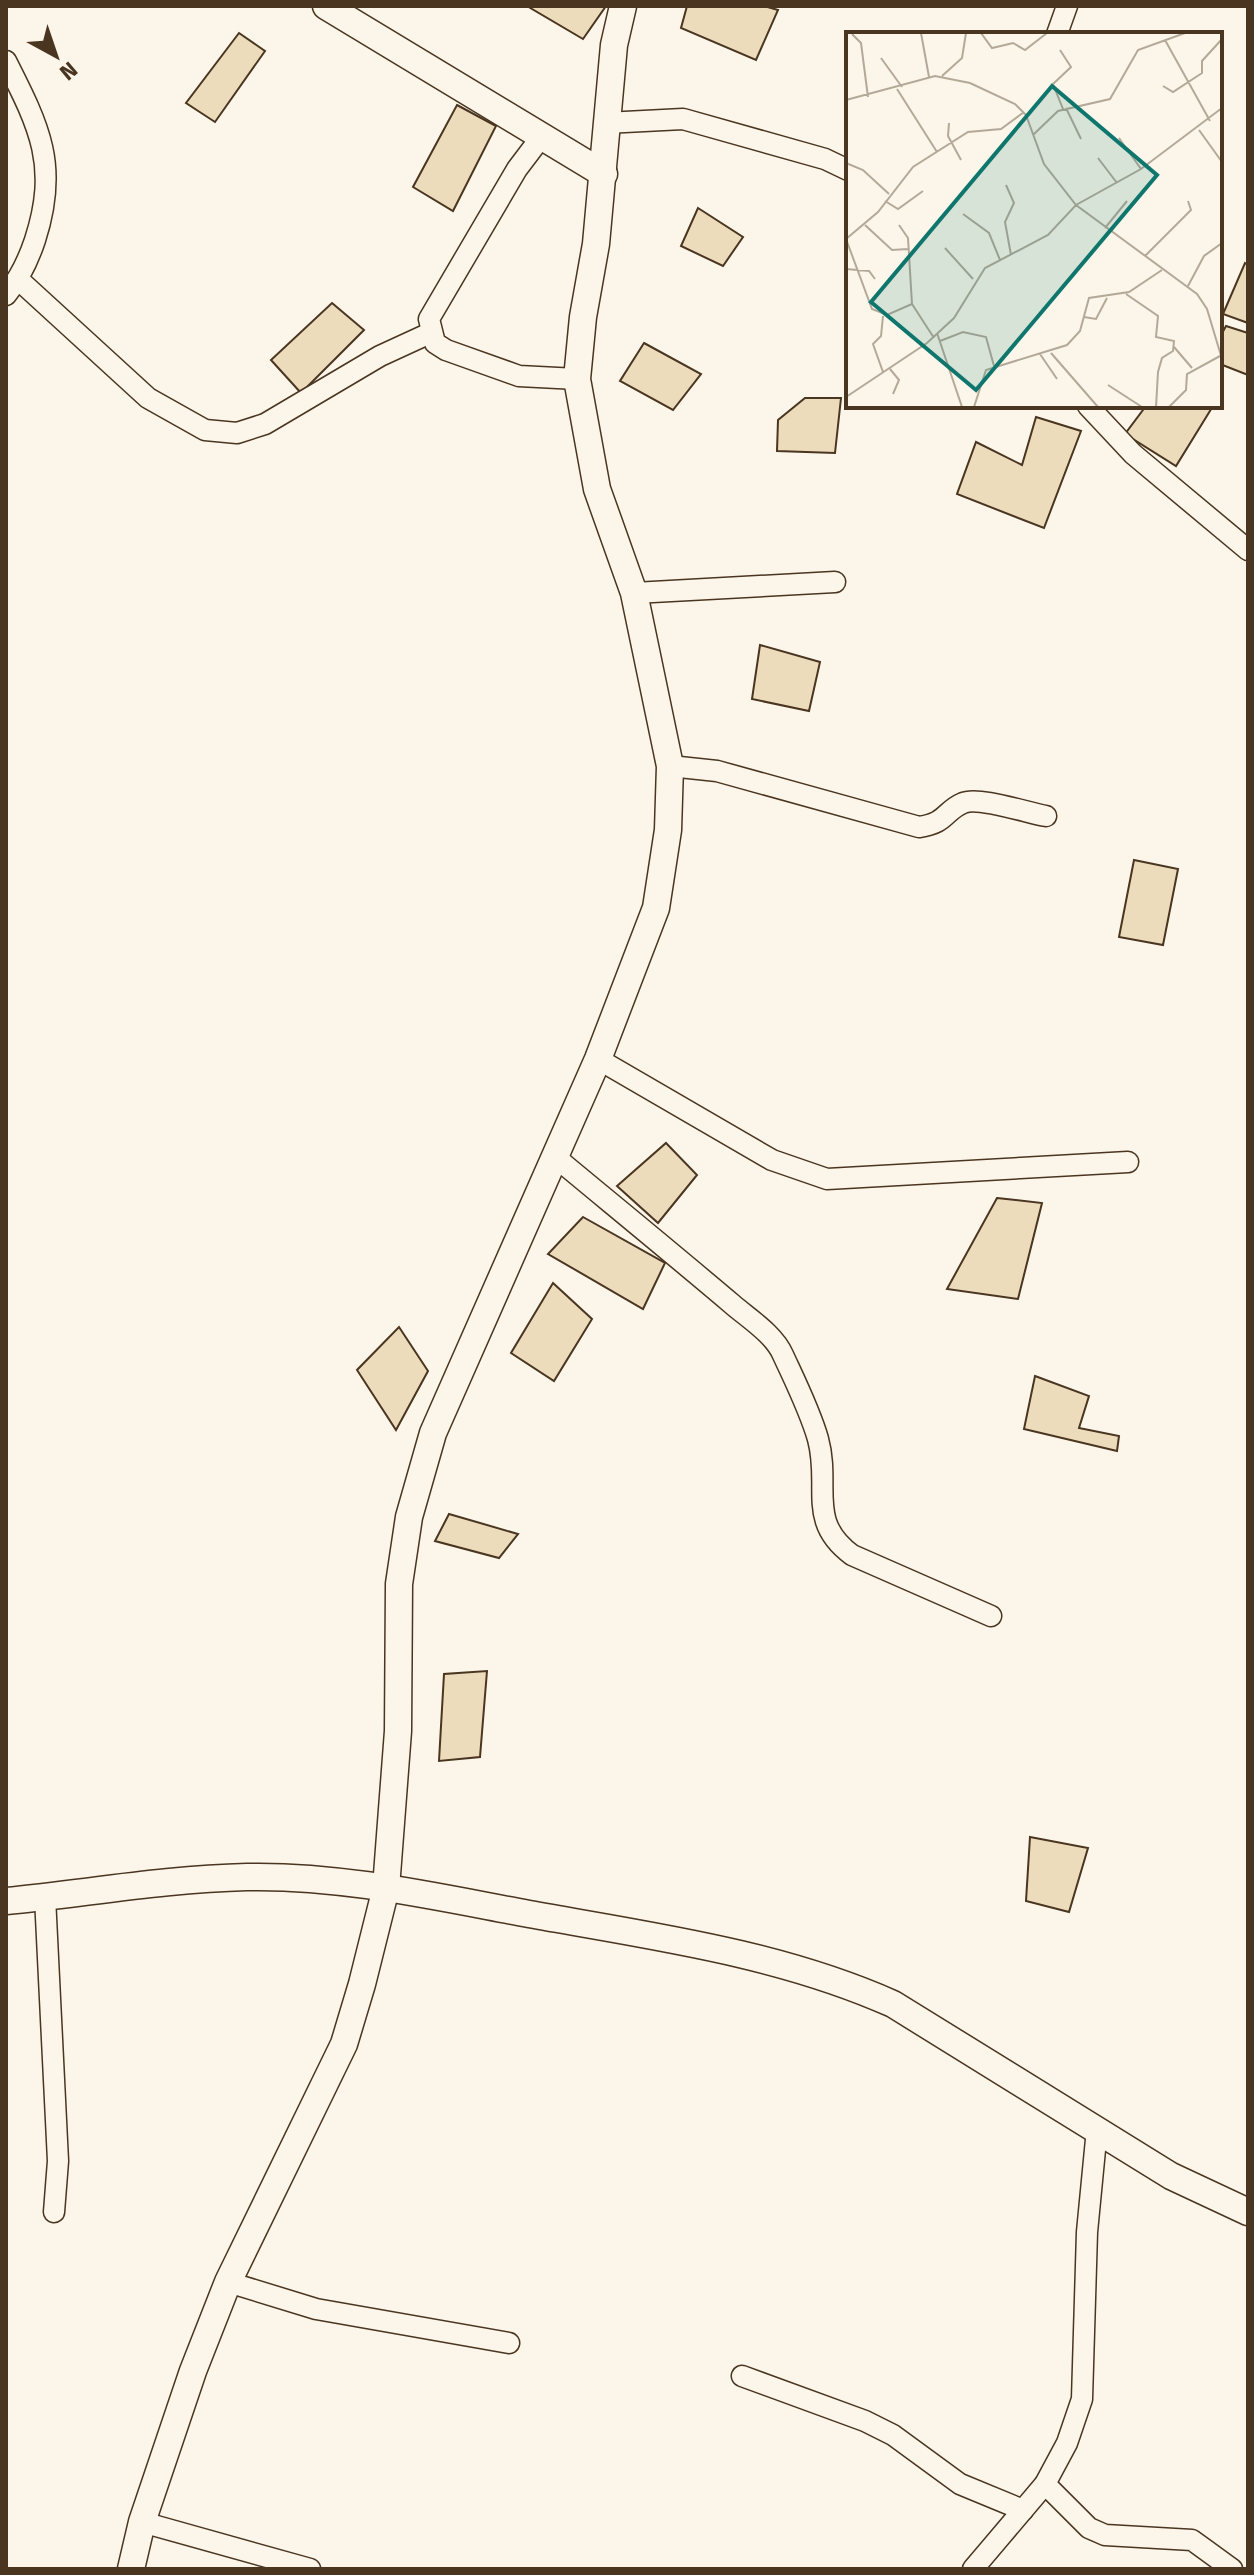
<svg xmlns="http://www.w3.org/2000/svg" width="1254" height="2575" viewBox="0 0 1254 2575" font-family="'Fira Sans',sans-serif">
<rect width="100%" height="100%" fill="#fbf6e9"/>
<g fill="#ecdcbc" stroke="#4a3520" stroke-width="2">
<path d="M527,6H606L583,39Z"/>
<path d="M687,6H764L778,10L756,60L681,28Z"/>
<path d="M239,33L265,51L215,122L186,103Z"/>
<path d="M457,105L496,126L453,211L413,187Z"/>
<path d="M698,208L743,237L723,266L681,246Z"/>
<path d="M1245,263L1248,265V323L1223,314Z"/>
<path d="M332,303L364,330L301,393L271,360Z"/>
<path d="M1226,326L1248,333V375L1220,364V337Z"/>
<path d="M644,343L701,374L673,410L620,381Z"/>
<path d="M805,398H841L835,453L777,451L778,420Z"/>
<path d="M1146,406H1213L1176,466L1125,434Z"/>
<path d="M1036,417L1081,431L1044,528L957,494L976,442L1022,465Z"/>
<path d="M760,645L820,662L809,711L752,699Z"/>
<path d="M1134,860L1178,869L1163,945L1119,937Z"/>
<path d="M666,1143L697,1175L658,1223L617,1186Z"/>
<path d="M997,1198L1042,1203L1018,1299L947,1289Z"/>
<path d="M583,1217L665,1263L643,1309L548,1254Z"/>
<path d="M553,1283L592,1319L554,1381L511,1353Z"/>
<path d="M399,1327L428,1371L396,1430L357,1370Z"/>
<path d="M1035,1376L1089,1396L1079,1428L1119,1436L1117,1451L1024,1429Z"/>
<path d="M449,1514L518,1534L499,1558L435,1541Z"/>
<path d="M487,1671L480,1757L439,1761L444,1674Z"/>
<path d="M1030,1837L1088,1848L1069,1912L1026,1901Z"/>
</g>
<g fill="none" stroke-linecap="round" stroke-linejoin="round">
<g stroke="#4a3520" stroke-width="23">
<g id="minor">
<path d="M1057,34L1067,6"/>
<path d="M6,61C40,128 59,166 35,240C28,261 20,278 6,295"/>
<path d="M605,123L683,119L825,159L848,170"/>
<path d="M542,136L517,169L429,319L435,343L446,350L519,376L577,379"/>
<path d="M19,280L148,398L205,430L237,433L265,424L380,356L430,333"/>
<path d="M1088,406L1133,454L1248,550"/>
<path d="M634,593L835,582"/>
<path d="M670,766L717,771L919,827C947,823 944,811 963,803C978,796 1028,813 1046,816"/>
<path d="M598,1059L772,1160L827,1179L1128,1162"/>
<path d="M554,1156C613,1205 673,1254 732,1304C748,1318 774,1334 783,1355C795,1381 810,1411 818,1439C831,1487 806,1521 852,1555L991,1616"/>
<path d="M45,1897L58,2161L54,2212"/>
<path d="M228,2282L316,2309L509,2343"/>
<path d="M742,2376L865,2421L893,2435L960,2484L1023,2510"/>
<path d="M1045,2484L1089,2528L1105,2535L1192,2540L1232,2569"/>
<path d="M142,2522L310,2569"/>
<path d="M973,2569L1045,2484L1067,2443L1082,2399L1087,2232L1097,2129"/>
</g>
</g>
<g stroke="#4a3520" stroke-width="29">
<g id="tertiary">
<path d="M326,6L604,174"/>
<path d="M6,1901C87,1893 166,1879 247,1877C341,1875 437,1897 529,1914C651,1936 779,1953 893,2004L1171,2176L1248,2212"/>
<path d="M131,2569L142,2522L193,2371L228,2282L344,2044L362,1984L386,1888L398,1731L399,1584L409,1517L433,1433L598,1059L656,908L668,830L670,766L634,593L597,489L577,379L583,317L596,244L614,45L623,6"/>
</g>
</g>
<use href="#minor" stroke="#fbf6e9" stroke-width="20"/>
<use href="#tertiary" stroke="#fbf6e9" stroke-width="26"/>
</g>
<g transform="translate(846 32)">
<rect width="376" height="376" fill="#fbf6e9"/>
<path fill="none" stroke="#b4a999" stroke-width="2" d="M75,1L83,45M135,1L146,16L167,11L179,18L201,1M6,2L15,11L22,65M319,8L364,89M214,18L225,35L207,52L217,77M35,26L56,55M96,44L116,26L120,1M317,54L327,60L356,41V29L376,7M51,57L91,120M0,68L89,44L124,51L169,72L180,83L198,132L230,173L351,262L361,277L376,327M220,76L235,107M103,91L102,104L115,128M353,98L376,130M187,103L212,79L264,67L292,18L339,1M273,106L295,137M252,126L271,151M0,131L17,138L43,162M160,153L168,171L159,190L165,223M39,169L52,177L77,159M117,182L143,201L154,228M19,193L46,218L62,217M53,193L62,206L66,272L88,306M259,196L281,169M0,207L32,180L67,135L122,100L155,97L178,80M0,207L26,277L41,283L66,272M99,216L127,247M299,224L345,178L342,169M0,237L23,239L29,247M342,254L358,224L376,211M280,262L312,284L310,305L328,309L327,319L316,326L312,340L310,375M238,285L250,287L261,266M91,301L116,375M94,309L117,300L140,305L148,334M328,315L346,336M205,321L252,375M194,322L211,347M44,337L53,348L47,362M37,340L27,312L35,304L37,284M262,353L296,375M0,365L81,311L108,286L139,236L202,203L230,173L295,137L376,76M128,375L140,338L221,313L234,299L243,266L283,260L316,238M323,375L340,358L341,342L374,324"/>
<path fill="#0f766e" fill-opacity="0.15" stroke="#0f766e" stroke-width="4" d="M206,54L311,143L130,358L25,270Z"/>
<rect width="376" height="376" fill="none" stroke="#4a3520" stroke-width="4"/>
</g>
<rect width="1254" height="2575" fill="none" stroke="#4a3520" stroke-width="16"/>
<g transform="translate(56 56) rotate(140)" stroke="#fbf6e9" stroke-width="6" paint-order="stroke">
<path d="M0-6L14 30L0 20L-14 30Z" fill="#4a3520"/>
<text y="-12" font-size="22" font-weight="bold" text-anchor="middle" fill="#4a3520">N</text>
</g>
</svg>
